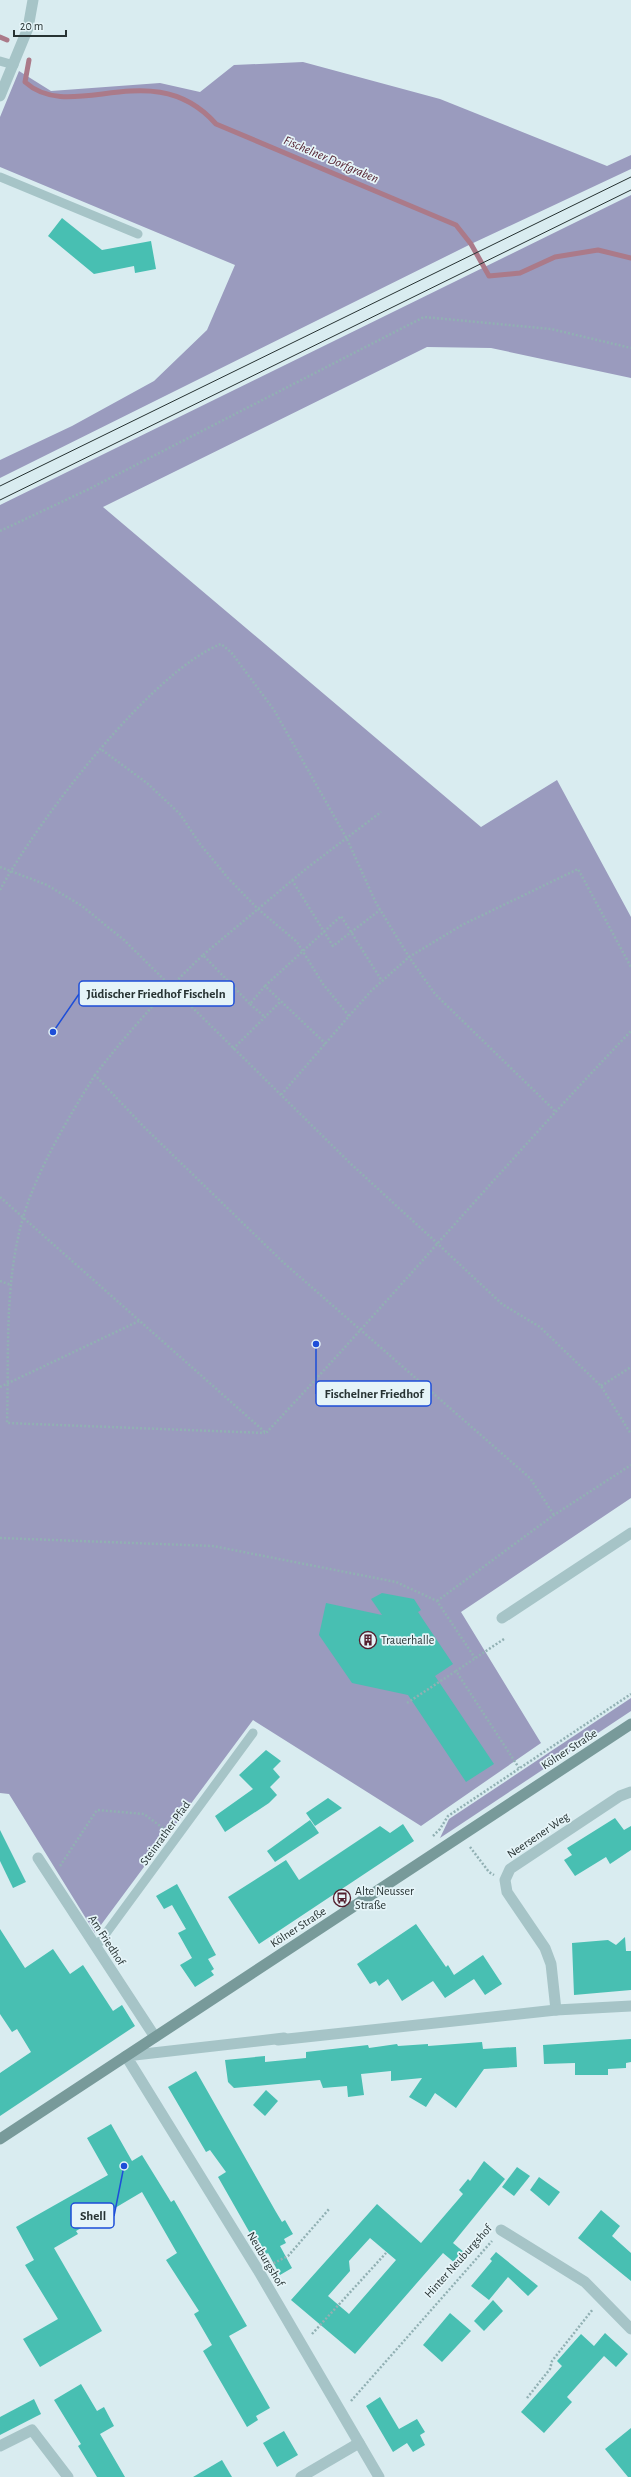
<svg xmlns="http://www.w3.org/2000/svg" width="631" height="2477" viewBox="0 0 631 2477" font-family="'Alegreya Sans',sans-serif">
<rect width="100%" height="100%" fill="#d9ecf0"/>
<g fill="#9a9bbe">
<path d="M303,62L440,99L607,166L631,155V169L471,244L0,478V460L72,426L154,381L207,330L235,265L0,167V117L19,71L51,91L160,83L200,92L234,65Z"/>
<path d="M631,195V378L491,348L427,347L103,507L481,827L557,780L631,917V1498L461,1612L541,1743L421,1826L253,1720L95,1933L9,1794L0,1793V505Z"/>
<path d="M631,1698V1711L440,1838L449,1819Z"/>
</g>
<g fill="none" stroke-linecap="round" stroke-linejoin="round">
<g stroke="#ab7a89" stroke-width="5">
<path d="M0,37L7,40"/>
<path d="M29,60L25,82C72,125 153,53 216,124L456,225L471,244L489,276L520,273L555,257L598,250L631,258"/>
</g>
</g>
<g fill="#48bfb2" fill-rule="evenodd">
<path d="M62,218L102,250L151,241L156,269L135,273L134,266L94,274L48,236Z"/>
<path d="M382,1593L414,1599L421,1610L418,1612L453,1664L435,1676L494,1764L466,1782L408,1695L352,1683L319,1635L326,1603L382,1615L371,1599Z"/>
<path d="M266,1750L281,1761L273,1769L280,1777L270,1787L277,1795L269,1803L225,1832L215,1816L253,1789L239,1775Z"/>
<path d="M328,1798L342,1808L315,1826L306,1813Z"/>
<path d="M615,1818L624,1830L631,1826V1850L610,1864L606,1857L575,1876L564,1860L572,1855L567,1848Z"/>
<path d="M310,1820L319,1833L275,1862L267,1851Z"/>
<path d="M403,1824L414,1841L259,1944L228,1897L286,1860L299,1880L380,1826L390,1833Z"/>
<path d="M0,1830L26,1882L13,1888L0,1861Z"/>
<path d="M177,1884L216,1955L208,1959L214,1969L211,1971L214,1975L195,1987L180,1965L192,1958L178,1933L186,1929L172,1905L164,1909L156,1896Z"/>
<path d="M416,1924L446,1967L448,1965L454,1975L483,1955L502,1984L485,1995L474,1979L445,1998L433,1981L402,2001L388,1979L379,1986L376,1981L370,1984L357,1964Z"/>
<path d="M0,1929L25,1968L53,1949L70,1974L83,1965L113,2011L122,2005L135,2026L0,2116V2073L31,2052L17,2029L12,2032L0,2014Z"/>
<path d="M625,1937L626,1951H631V1990L574,1995L572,1943L608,1940L616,1945Z"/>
<path d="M631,2039V2062L626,2063V2068L608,2069V2075H575V2063L544,2064L543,2045Z"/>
<path d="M482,2042L483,2049L516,2047L517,2067L484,2069L456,2108L435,2093L426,2107L409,2097L422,2078L391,2081V2071L361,2074L364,2095L348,2097L347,2086L323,2088L320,2080L234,2088L228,2082L225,2060L265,2056V2062L306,2058V2052L368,2045L369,2048L397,2044L398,2046L428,2044V2046Z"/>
<path d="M196,2071L276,2212L282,2222L285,2220L293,2234L284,2239L286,2243L280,2246L292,2268L280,2275L268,2253L263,2256L218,2177L226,2172L210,2150L206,2152L168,2087Z"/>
<path d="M266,2090L278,2101L265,2116L253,2105Z"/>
<path d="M111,2124L132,2161L142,2155L171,2202L174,2200L247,2326L229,2336L270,2408L256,2416L258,2420L247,2427L203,2351L212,2345L194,2314L199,2311L166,2260L177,2253L142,2192L76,2231L78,2234L54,2248L102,2331L40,2367L23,2339L58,2319L25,2265L34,2260L16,2227L108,2175L87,2138Z"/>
<path d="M484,2161L505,2179L453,2243L465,2253L456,2264L443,2253L355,2354L291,2300L377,2204L421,2243L463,2194L459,2190L468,2179L470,2181ZM370,2238L396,2260L349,2314L328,2296L350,2271L349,2261Z"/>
<path d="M517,2167L530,2176L514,2196L502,2187Z"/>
<path d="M539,2177L560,2192L549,2206L530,2190Z"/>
<path d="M601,2210L620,2226L612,2236L631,2253V2281L578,2238Z"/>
<path d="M496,2252L538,2286L528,2296L508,2277L489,2300L471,2286L492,2261L490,2259Z"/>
<path d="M493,2300L503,2311L484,2331L474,2321Z"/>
<path d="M450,2313L471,2331L442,2362L423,2345Z"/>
<path d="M605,2333L628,2354L616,2367L604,2356L567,2397L572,2402L544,2433L521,2412L562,2366L557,2361L581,2334L594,2346Z"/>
<path d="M81,2384L97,2411L104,2407L114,2426L100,2434L125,2477H97L78,2446L81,2444L54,2400Z"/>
<path d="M380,2397L399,2429L417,2419L425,2432L420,2435L425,2445L413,2452L407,2443L393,2452L366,2406Z"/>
<path d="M34,2399L41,2414L0,2435V2417Z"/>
<path d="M631,2428V2477H628L605,2449Z"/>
<path d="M284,2431L298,2455L277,2467L263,2443Z"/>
<path d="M222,2460L232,2477H193Z"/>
</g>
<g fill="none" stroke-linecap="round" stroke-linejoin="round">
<g stroke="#91b0b3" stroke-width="2.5" stroke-dasharray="2 2" stroke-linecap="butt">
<path d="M0,531L89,489L424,317L551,329L631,348"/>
<path d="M102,750L147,783L180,814L200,844L228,878L258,909L297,942L323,984L349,1016L281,1095"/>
<path d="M0,867L47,885L82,906L124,940L351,1164L438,1244L502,1304L540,1327L601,1386L631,1434"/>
<path d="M292,880L333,946L380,910"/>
<path d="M0,890C37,822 150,672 221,644L231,652L274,710L347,839L376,903L409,957L435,994L555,1111"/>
<path d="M203,955L307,868L381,812"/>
<path d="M265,986L341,916L382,981"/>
<path d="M250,1004L265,1017"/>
<path d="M349,1016L371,991L409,957L462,925L578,869L631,967"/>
<path d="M326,1044L265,986L250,1004L203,955C163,993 128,1032 95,1075L144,1127L284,1263L530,1478L554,1515"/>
<path d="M233,1049L281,1001"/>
<path d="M95,1075C69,1116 36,1172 23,1218C4,1283 9,1356 7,1423L265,1433"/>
<path d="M0,1197L266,1433C390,1301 506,1162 631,1031"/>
<path d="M0,1281L11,1285"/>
<path d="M601,1386L631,1367"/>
<path d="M0,1387L139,1321"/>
<path d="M0,1538L213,1546L396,1582L437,1601L475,1658"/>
<path d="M437,1601L554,1515L631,1465"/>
<path d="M504,1639L456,1671L519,1768"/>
<path d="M407,1703L456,1671"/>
<path d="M433,1836L440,1829L448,1816L631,1694"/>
<path d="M470,1847L489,1872L494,1875"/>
<path d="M60,1866L97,1810L144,1814L167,1831"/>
<path d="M270,2265L288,2256L330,2208"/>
<path d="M312,2334L386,2253"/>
<path d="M527,2398L550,2369L552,2361L593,2309"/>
<path d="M351,2401L492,2241"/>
</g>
<g stroke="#a6c4c7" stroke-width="9">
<path d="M0,61L14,65"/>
<path d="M0,177L138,234"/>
<path d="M96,1947L253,1733"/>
</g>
<g stroke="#a6c4c7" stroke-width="11">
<path d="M502,1618L631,1533"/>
<path d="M38,1858L155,2037"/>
<path d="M556,2010L551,1964L545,1948L507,1892L505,1880L510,1869L620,1796L631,1792"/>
<path d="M284,2038L126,2056L258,2270L379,2477"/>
<path d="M278,2040L556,2010L631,2006"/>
<path d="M501,2230L585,2282L631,2329"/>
<path d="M0,2446L32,2430L68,2477"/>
<path d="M301,2477L359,2443"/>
</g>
<path stroke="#a6c4c7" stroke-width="11" d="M0,96L28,28L33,0"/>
<path stroke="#789a9a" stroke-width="11" d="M0,2139L631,1724"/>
<g stroke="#273333" stroke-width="1">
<path d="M0,486L631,177"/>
<path d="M0,500L631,190"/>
</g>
</g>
<defs>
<g id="building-ring" transform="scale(0.9)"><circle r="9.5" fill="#e5f4f8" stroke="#531f2e" stroke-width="1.5"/><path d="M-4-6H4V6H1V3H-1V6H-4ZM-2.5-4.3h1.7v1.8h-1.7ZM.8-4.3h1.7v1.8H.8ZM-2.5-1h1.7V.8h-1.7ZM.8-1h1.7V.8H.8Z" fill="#531f2e"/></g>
<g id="bus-ring" transform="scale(0.9)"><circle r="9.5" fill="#e5f4f8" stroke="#531f2e" stroke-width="1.5"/><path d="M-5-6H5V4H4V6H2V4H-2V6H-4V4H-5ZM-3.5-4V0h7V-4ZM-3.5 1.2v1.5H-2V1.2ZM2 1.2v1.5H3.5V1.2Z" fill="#531f2e"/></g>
</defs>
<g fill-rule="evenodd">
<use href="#building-ring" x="368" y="1640"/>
<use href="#bus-ring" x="342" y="1898"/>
</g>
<g text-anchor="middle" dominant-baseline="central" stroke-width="3.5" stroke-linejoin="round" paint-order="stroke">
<g font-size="12" fill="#273333" stroke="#e5f4f8" text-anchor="start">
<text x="381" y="1640">Trauerhalle</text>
<text x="355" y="1891">Alte Neusser<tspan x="355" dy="14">Straße</tspan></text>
</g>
<g font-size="12" fill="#273333" stroke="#e5f4f8">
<text transform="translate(569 1749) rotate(-33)">Kölner Straße</text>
<text transform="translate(165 1833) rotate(-54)">Steinrather Pfad</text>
<text transform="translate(538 1835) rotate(-34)">Neersener Weg</text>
<text transform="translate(298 1927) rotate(-33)">Kölner Straße</text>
<text transform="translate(107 1940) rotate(57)">Am Friedhof</text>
<text transform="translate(266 2259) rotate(59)">Neuburgshof</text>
<text transform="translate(458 2261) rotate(-48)">Hinter Neuburgshof</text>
</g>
<g font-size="13" font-style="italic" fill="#531f2e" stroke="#e5f4f8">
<text transform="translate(331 160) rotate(23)">Fischelner Dorfgraben</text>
</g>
</g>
<path fill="none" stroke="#1d4ed8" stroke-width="1.5" d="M53 1032L79 994M316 1344L316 1394M124 2166L114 2216"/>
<g fill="#1d4ed8" stroke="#e5f4f8" stroke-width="1.5">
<circle cx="53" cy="1032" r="4"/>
<circle cx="316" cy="1344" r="4"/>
<circle cx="124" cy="2166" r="4"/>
</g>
<g fill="#e5f4f8" stroke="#1d4ed8" stroke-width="1.5">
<rect x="79" y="981" width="155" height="25" rx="4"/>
<rect x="316" y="1381" width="115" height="25" rx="4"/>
<rect x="71" y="2203" width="43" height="25" rx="4"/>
</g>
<g font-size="13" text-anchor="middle" font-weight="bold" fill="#273333">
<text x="156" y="998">Jüdischer Friedhof Fischeln</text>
<text x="374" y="1398">Fischelner Friedhof</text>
<text x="93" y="2220">Shell</text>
</g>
<path d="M14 30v6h52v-6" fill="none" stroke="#273333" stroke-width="2"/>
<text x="20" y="30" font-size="12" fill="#273333" stroke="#e5f4f8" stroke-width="3" paint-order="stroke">20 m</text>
</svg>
